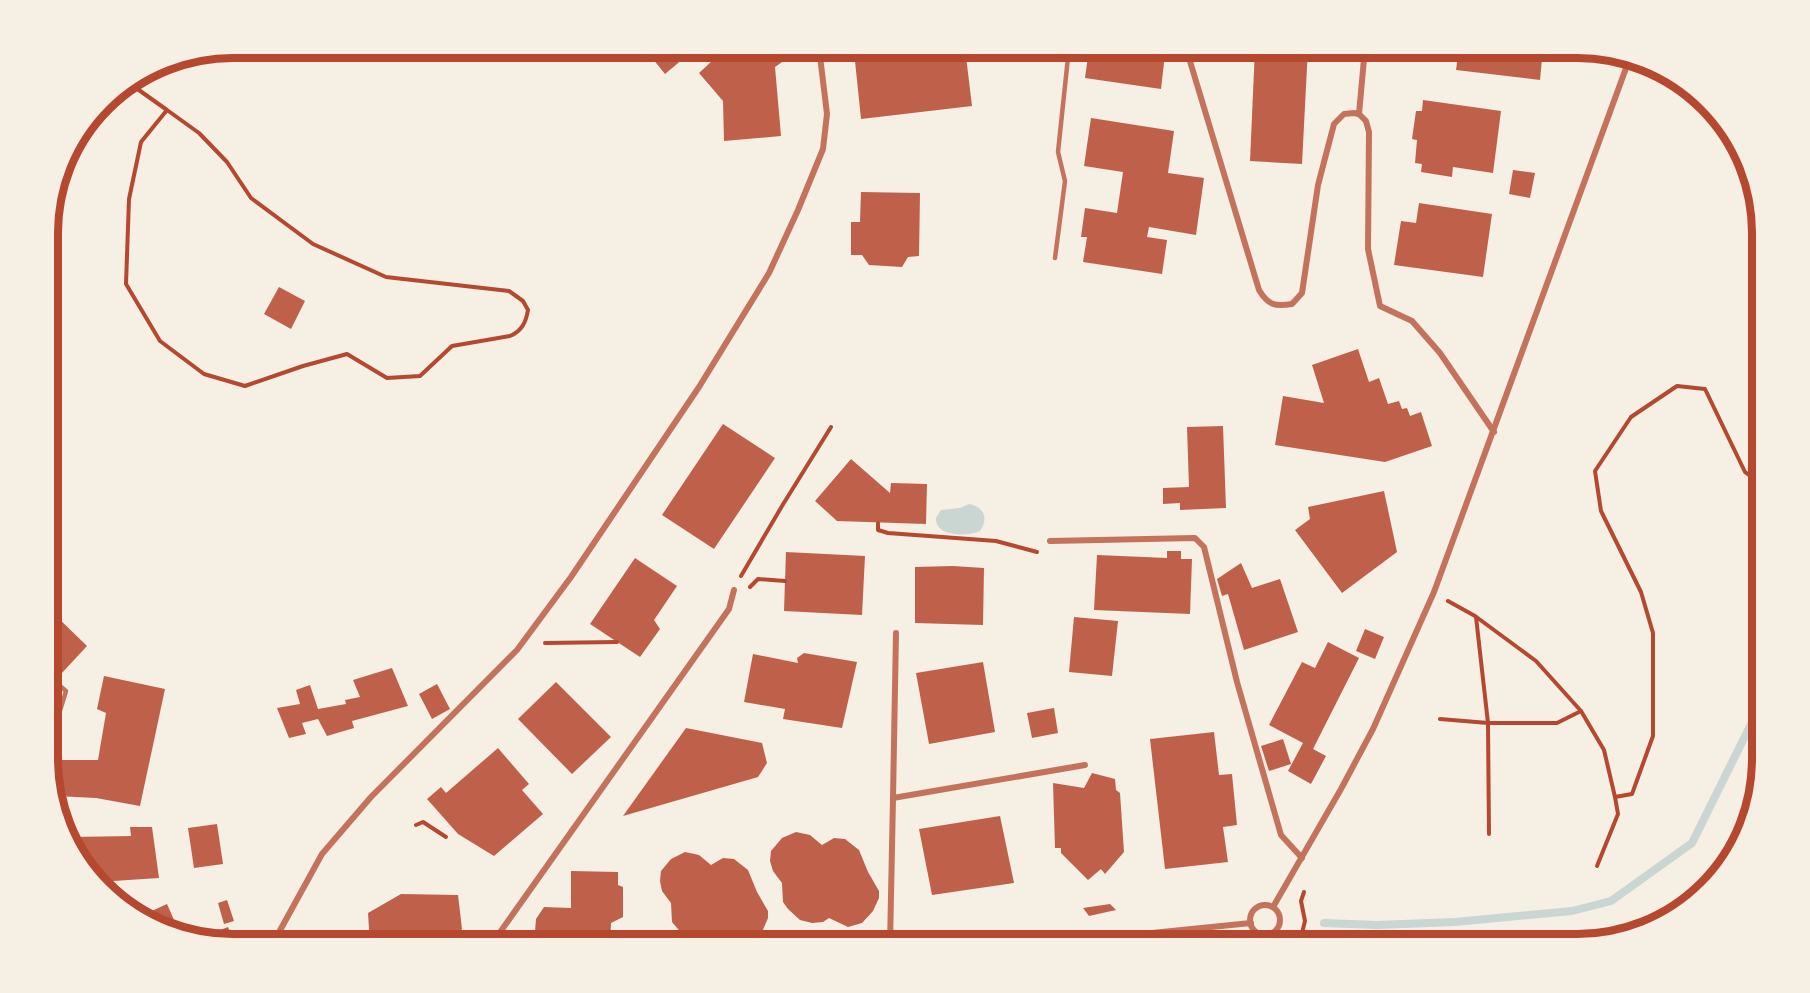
<svg xmlns="http://www.w3.org/2000/svg" width="1810" height="993" viewBox="0 0 1810 993" font-family="Raleway,sans-serif">
<rect width="100%" height="100%" fill="#f6efe4"/>
<path fill="#c9d6d2" d="M969,504C984,507 989,518 980,531C967,537 935,537 936,518L941,510L960,508Z"/>
<g fill="none" stroke-linecap="round" stroke-linejoin="round">
<path stroke="#c9d6d2" stroke-width="8" d="M1324,923L1377,925L1455,922L1572,911L1611,901L1692,843L1762,702"/>
</g>
<g fill="#bf614a">
<path d="M644,48H696L665,74Z"/>
<path d="M726,48H774L785,60L775,67L781,136L724,141L723,101L699,73Z"/>
<path d="M904,48H965L972,106L861,119L855,61L905,56Z"/>
<path d="M1082,48H1160L1159,53L1165,54L1161,89L1085,78L1088,56L1081,55Z"/>
<path d="M1255,48H1308L1302,164L1250,161Z"/>
<path d="M1383,48H1414L1412,59L1382,60Z"/>
<path d="M1459,48H1543L1540,80L1456,70Z"/>
<path d="M1423,100L1501,111L1493,173L1453,167L1452,177L1421,172L1422,164L1415,163L1417,140L1412,139L1416,111H1422Z"/>
<path d="M1091,118L1174,131L1168,173L1204,178L1196,235L1149,227L1147,237L1167,240L1162,274L1083,262L1087,237H1081L1085,208L1117,213L1123,172L1084,166Z"/>
<path d="M1513,170L1535,173L1530,198L1509,194Z"/>
<path d="M861,192L920,193L919,256L908,257L902,267L869,265L862,255H851V222H860Z"/>
<path d="M1419,203L1492,214L1483,277L1394,265L1401,221L1416,223Z"/>
<path d="M279,287L305,301L291,329L264,314Z"/>
<path d="M1358,349L1369,382L1379,378L1388,404L1399,401L1402,409L1407,408L1410,416L1421,412L1432,446L1385,462L1275,445L1283,396L1324,403L1312,365Z"/>
<path d="M723,424L775,458L714,549L662,515Z"/>
<path d="M1223,426L1226,508L1180,510V503L1163,504V488L1189,487L1187,427Z"/>
<path d="M851,459L890,493L891,483L927,484L926,524L837,521L815,501Z"/>
<path d="M1384,491L1397,552L1342,593L1295,530L1310,519L1308,507Z"/>
<path d="M1167,551H1181V559H1192L1190,614L1094,610L1097,555L1167,558Z"/>
<path d="M786,552L865,556L862,615L784,611Z"/>
<path d="M635,558L677,586L654,620L660,629L640,657L590,624Z"/>
<path d="M1241,563L1252,588L1280,579L1298,632L1244,650L1228,594L1222,596L1217,579Z"/>
<path d="M953,566L984,568L983,625L915,623V567Z"/>
<path d="M52,612L87,646L49,687V615Z"/>
<path d="M1074,617L1118,621L1112,676L1069,672Z"/>
<path d="M1365,629L1384,637L1375,659L1356,651Z"/>
<path d="M1328,642L1359,658L1313,749L1326,756L1311,784L1288,771L1303,743L1269,725L1302,662L1315,668Z"/>
<path d="M804,653L857,662L842,728L783,719L785,709L744,702L753,654L798,663L797,658Z"/>
<path d="M983,662L995,732L929,744L916,673Z"/>
<path d="M392,668L408,706L352,721L354,728L327,736L318,719L302,723L306,734L289,738L277,708L300,704L296,690L310,685L318,709L346,704L345,700L360,697L353,680Z"/>
<path d="M104,676L165,689L140,806L96,798L55,796L50,784V760H98L106,713L97,709Z"/>
<path d="M556,682L611,737L572,774L518,719Z"/>
<path d="M437,684L450,709L432,719L419,694Z"/>
<path d="M1054,708L1058,733L1032,738L1027,713Z"/>
<path d="M686,728L762,743L767,763L758,777L623,816Z"/>
<path d="M1214,732L1219,775L1232,774L1237,825L1223,827L1228,862L1165,869L1150,739Z"/>
<path d="M1283,739L1291,764L1269,771L1261,746Z"/>
<path d="M498,748L529,784L522,790L543,814L494,856L458,834L427,799L441,787L446,793Z"/>
<path d="M1092,773L1115,779L1116,790L1120,793L1124,852L1105,874L1101,869L1088,880L1061,853V848H1055L1053,783L1084,788Z"/>
<path d="M1000,816L1014,883L932,895L919,829Z"/>
<path d="M217,824L223,864L194,868L188,828Z"/>
<path d="M130,827H152L159,878L98,882L86,872L72,837L131,836Z"/>
<path d="M796,832L810,835L822,845L834,838L845,839L859,850L868,872L879,891V898L873,911L862,923L848,927L829,918L823,922L812,923L800,920L788,909L783,902L782,883L773,871L770,861L771,851L782,838Z"/>
<path d="M685,852L699,855L711,865L723,858L734,859L748,870L757,892L768,911V918L762,932L752,944L732,945L718,939L707,943L695,942L683,935L672,922L671,903L662,891L660,881L661,871L671,859Z"/>
<path d="M571,871L618,872V885L623,887V917L611,923L610,945H534L536,919L544,907L571,908Z"/>
<path d="M401,894L458,895L462,929L447,945H370L368,913Z"/>
<path d="M227,900L234,921L224,924L218,903Z"/>
<path d="M139,904L145,914L167,904L178,929L173,931L151,926L126,905Z"/>
<path d="M1110,904L1116,910L1089,916L1083,908Z"/>
<path d="M228,927L234,942L230,944L216,941L213,933Z"/>
</g>
<g fill="none" stroke-linecap="round" stroke-linejoin="round">
<g stroke="#b5482f" stroke-width="4">
<path d="M129,83L167,110L141,142L129,199L126,284L160,341L204,374L245,386L303,366L347,354L387,378L420,376L452,346L510,336C522,331 526,322 528,310L523,301L509,291L386,277L313,244L251,198L227,162L199,133L167,110"/>
<path d="M878,523V530L888,533L996,541L1037,552"/>
<path d="M741,576L782,506L831,427"/>
<path d="M750,587L758,579L785,581"/>
<path d="M1448,601L1475,616L1536,661L1581,711L1604,750L1615,797L1632,794L1653,736V633L1641,592L1601,511L1595,471L1631,417L1677,386L1705,389L1745,472L1761,484"/>
<path d="M1476,617L1488,723L1489,834"/>
<path d="M545,643L617,642"/>
<path d="M1440,719L1488,723H1557L1581,711"/>
<path d="M416,825L423,822L446,837"/>
<path d="M1597,866L1618,814L1615,797"/>
<path d="M1299,945L1305,921L1301,901L1304,892"/>
</g>
<g stroke="#c5725c" stroke-width="4.5">
<path d="M1055,258L1065,181L1058,152L1069,48"/>
<path d="M49,697L60,686L66,691L51,740L50,741"/>
</g>
<g stroke="#c5725c" stroke-width="6">
<path d="M1186,48L1259,290C1268,305 1275,307 1292,304L1302,293L1318,185L1334,124L1344,114L1354,113L1359,114L1366,121L1369,132L1368,249L1380,306L1412,321L1440,353L1494,432"/>
<path d="M1359,114L1365,48"/>
<path d="M1050,541L1195,538L1204,547L1237,682L1281,835L1302,858"/>
<path d="M896,633L893,798L1085,765"/>
<circle cx="1265" cy="920" r="15"/>
<path d="M1273,907L1341,789L1373,729L1434,592L1629,60"/>
<path d="M1268,934L1273,945"/>
<path d="M272,945L322,854L371,797L517,650L571,577L699,387L769,273L798,210L823,149L827,114L819,48"/>
<path d="M491,945L729,609L734,590"/>
<path d="M890,945L893,798"/>
<path d="M1033,945L1251,923"/>
</g>
</g>
<path d="M0 0H1810V993H0ZM233 58H1577A175 175 0 0 1 1752 233V759A175 175 0 0 1 1577 934H233A175 175 0 0 1 58 759V233A175 175 0 0 1 233 58Z" fill="#f6efe4" fill-rule="evenodd"/>
<path fill="none" stroke="#b5482f" stroke-width="8" d="M233 58H1577A175 175 0 0 1 1752 233V759A175 175 0 0 1 1577 934H233A175 175 0 0 1 58 759V233A175 175 0 0 1 233 58Z"/>
</svg>
